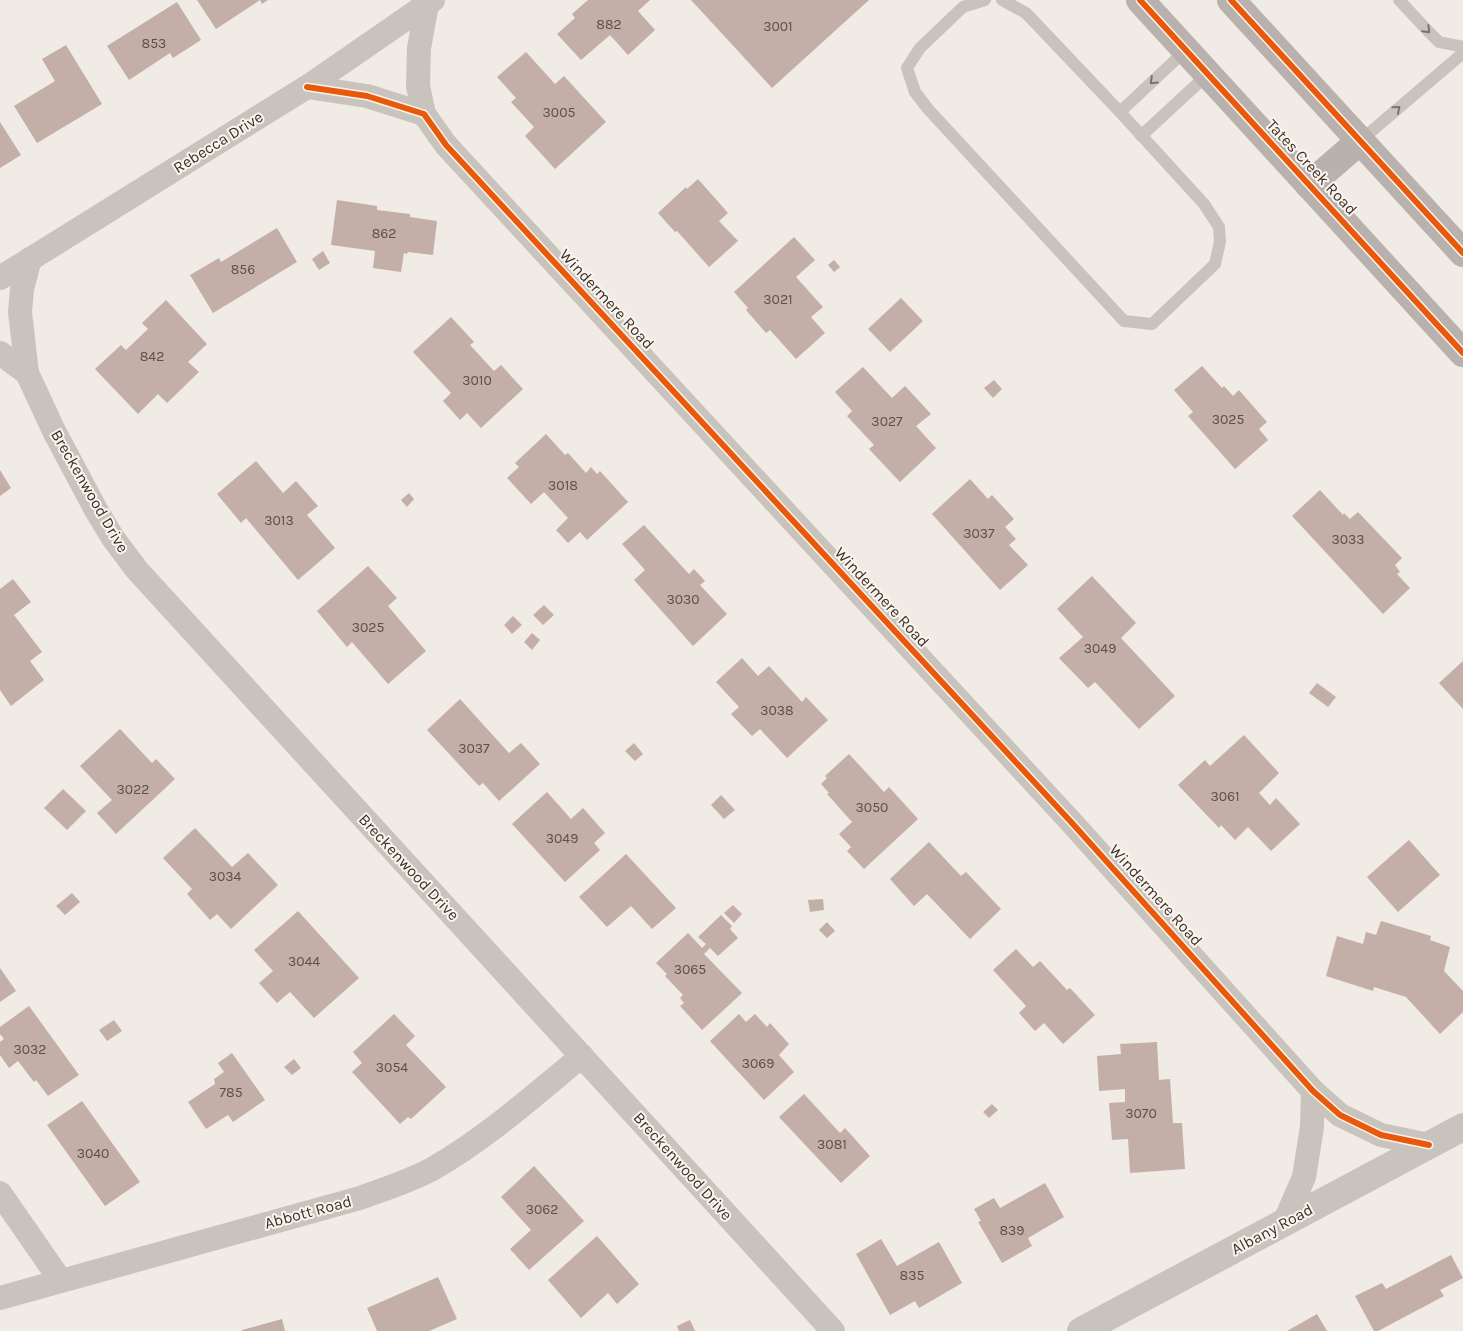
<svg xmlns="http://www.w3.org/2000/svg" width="1463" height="1331" viewBox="0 0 1463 1331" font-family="Karla,sans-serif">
<rect width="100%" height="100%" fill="#f0ebe5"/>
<g fill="#c3afa7">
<path d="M197,0H268L262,4L260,0L216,29Z"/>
<path d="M588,0H650L638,11L655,30L628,55L610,35L581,60L557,34L575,18L572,14Z"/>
<path d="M691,0H869L772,88Z"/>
<path d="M177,2L201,40L173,58L170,53L129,80L107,46Z"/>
<path d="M66,45L102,104L37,143L14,106L55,81L42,59Z"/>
<path d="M526,52L555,84L564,76L606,122L555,169L525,136L534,127L511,102L516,98L497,77Z"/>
<path d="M0,122L21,155L0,168Z"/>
<path d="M698,179L728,213L719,221L738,241L709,267L677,231L675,232L658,213L686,187L687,189Z"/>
<path d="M337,200L377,206V210L410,214V217L437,221L433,255L408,252L407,254L404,253L401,272L373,268L375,251L331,245Z"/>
<path d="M277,228L297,262L213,313L190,275L219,258L221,262Z"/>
<path d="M794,237L815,260L796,277L823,307L811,317L825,333L796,359L770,330L766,333L746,310L748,308L734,292Z"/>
<path d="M323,251L330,263L319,270L312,259Z"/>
<path d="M834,260L840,267L834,272L828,265Z"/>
<path d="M901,298L923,321L890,352L868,329Z"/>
<path d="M166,300L207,344L188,362L199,372L167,403L158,394L138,414L95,369L121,345L126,350L148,329L142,323Z"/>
<path d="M451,317L474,342L470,345L494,371L501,365L523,389L481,428L467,413L460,420L443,401L451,393L413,352Z"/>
<path d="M1202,366L1222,388L1224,386L1233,396L1239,390L1267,422L1259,429L1268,440L1235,469L1188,416L1193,412L1174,390Z"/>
<path d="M863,367L892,398L905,386L931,414L916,426L936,448L900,482L869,449L874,445L847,416L852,411L835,392Z"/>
<path d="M994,380L1002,389L993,398L984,388Z"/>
<path d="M546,434L565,455L568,453L586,473L591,467L597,474L600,471L628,502L587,540L580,532L568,543L556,530L568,518L544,492L531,504L507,478L519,467L515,463Z"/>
<path d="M256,461L283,493L296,481L318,506L307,515L335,548L298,580L246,518L241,523L217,494Z"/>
<path d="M0,470L11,488L0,496Z"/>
<path d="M970,479L988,499L992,495L1014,519L1005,527L1016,539L1009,545L1028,565L1000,590L932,514Z"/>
<path d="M1320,490L1343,515L1344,513L1350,519L1358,512L1402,558L1395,565L1400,572L1397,574L1410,588L1383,614L1292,516Z"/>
<path d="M409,493L414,499L407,507L401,500Z"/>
<path d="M644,525L689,574L694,569L705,581L700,585L727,614L693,646L634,580L645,570L622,544Z"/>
<path d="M368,566L397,598L388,606L426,651L388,684L352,642L347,647L317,611Z"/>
<path d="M1092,576L1136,623L1121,638L1175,696L1139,729L1095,682L1088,688L1059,658L1083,637L1057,609Z"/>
<path d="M13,579L31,602L14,615L42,652L30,661L44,680L11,706L0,690V589Z"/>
<path d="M544,605L554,615L543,625L533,615Z"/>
<path d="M513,616L522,625L512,634L504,625Z"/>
<path d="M532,633L540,640L532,650L524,642Z"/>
<path d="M742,658L758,676L769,666L802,702L806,697L828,720L787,758L760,729L752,736L731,714L739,707L716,682Z"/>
<path d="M1463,661V709L1439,683Z"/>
<path d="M1317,683L1336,697L1328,707L1309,693Z"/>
<path d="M460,699L509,753L521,743L540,764L499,801L483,783L479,786L427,730Z"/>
<path d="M120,729L152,763L156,759L175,779L116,834L97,813L112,800L80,766Z"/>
<path d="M1244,735L1279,773L1259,793L1270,805L1276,798L1300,824L1271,851L1248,827L1235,840L1221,825L1219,828L1178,785L1205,760L1210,766Z"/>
<path d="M634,743L643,754L635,761L625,751Z"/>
<path d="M849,754L884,792L889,787L918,819L864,869L847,851L851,847L839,834L852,822L827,794L829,793L821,784L827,778L825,776Z"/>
<path d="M63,789L86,811L67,830L44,808Z"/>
<path d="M547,792L571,819L583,808L605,833L594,843L600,850L565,882L512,824Z"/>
<path d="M721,795L735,810L724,819L711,805Z"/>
<path d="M195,828L232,867L248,853L278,885L231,929L217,914L210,920L187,894L192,889L163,858Z"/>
<path d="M1409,840L1440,875L1398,912L1367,877Z"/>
<path d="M929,842L961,876L966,872L1001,909L970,939L927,894L914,906L890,879Z"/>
<path d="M626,854L676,908L652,929L631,906L607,927L579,897Z"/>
<path d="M72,893L80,902L65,915L56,906Z"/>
<path d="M823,899L824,910L810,912L808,900Z"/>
<path d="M733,905L742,914L734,923L724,913Z"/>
<path d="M298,911L359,978L314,1018L290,992L277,1003L259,983L273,971L254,950Z"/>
<path d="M721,915L732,926L730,929L738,938L718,956L710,948L704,954L742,993L702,1030L680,1006L684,1003L680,998L683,995L665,976L667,974L656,963L688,933L702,948L706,944L698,937Z"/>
<path d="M1381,921L1431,936L1430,940L1450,947L1444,971L1463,991V1012L1440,1034L1406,997L1374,987L1373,991L1326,976L1337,936L1363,944L1366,932L1376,935Z"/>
<path d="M827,922L835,931L827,938L819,930Z"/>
<path d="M1016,949L1033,967L1040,961L1067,990L1070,988L1095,1015L1063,1044L1044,1023L1035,1031L1019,1013L1026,1006L993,970Z"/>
<path d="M0,968L16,991L0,1002Z"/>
<path d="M29,1006L79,1075L48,1096L36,1080L34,1082L18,1061L9,1068L0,1055V1042L4,1039L0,1034V1027Z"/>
<path d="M394,1014L415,1036L406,1045L446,1087L411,1119L408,1117L400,1124L352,1072L362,1063L353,1052Z"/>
<path d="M739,1014L746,1022L755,1014L767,1027L770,1023L789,1044L779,1055L794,1072L764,1100L710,1041Z"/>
<path d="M114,1020L122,1031L107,1041L99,1030Z"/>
<path d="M1157,1042L1159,1080L1170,1079L1173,1123H1182L1185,1169L1130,1173L1128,1139L1112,1140L1109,1103L1125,1102V1089L1099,1091L1097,1056L1121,1054L1120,1044Z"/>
<path d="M232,1053L265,1100L233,1122L228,1115L206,1129L188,1102L215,1084L214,1079L224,1072L218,1063Z"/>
<path d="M294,1059L301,1068L292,1075L284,1067Z"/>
<path d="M804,1094L840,1133L845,1128L870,1156L841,1183L779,1117Z"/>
<path d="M82,1101L140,1182L105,1206L47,1125Z"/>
<path d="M992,1104L998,1110L989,1118L983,1112Z"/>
<path d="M534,1166L584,1221L529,1270L510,1249L531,1230L501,1197Z"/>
<path d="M1045,1183L1064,1217L1028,1238L1032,1246L1002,1263L978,1222L981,1221L974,1209L994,1198L1000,1208Z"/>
<path d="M597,1236L639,1284L617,1304L608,1293L581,1318L548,1280Z"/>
<path d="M881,1239L897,1266L939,1242L962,1283L919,1308L915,1301L890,1315L856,1254Z"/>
<path d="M1451,1255L1463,1278L1440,1290L1444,1296L1378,1331H1374L1355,1296L1382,1283L1386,1289Z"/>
<path d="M438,1277L457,1319L429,1331H377L367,1308Z"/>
<path d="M1317,1314L1327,1331H1287Z"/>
<path d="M282,1319L285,1331H242V1330Z"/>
<path d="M690,1320L695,1331H679L677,1326Z"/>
</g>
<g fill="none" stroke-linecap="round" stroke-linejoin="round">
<g stroke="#c9c3be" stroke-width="12">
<path d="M985,0L963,7L920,48L907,68L915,92L928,109L1124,321L1152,324L1215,264L1220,242L1219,227L1204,204L1120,112L1026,13L1002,0"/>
<path d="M1399,0L1429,32L1439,42L1463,47"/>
<path d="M1120,112L1186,50"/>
<path d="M1141,136L1208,74"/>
<path d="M1360,141L1463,53"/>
</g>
<g stroke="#c9c3be" stroke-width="24">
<path d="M307,87L367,96L424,114L446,145L1072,823L1313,1091L1340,1115L1381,1135L1429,1145"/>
<path d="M424,114L418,86L419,48L427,4"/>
<path d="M30,259L22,289L20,312L27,373L54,431L96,510L113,538L137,570L833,1331"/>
<path d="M0,278L307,87L433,0"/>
<path d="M0,353L27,373"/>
<path d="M0,1193L61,1281"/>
<path d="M1284,1223L1304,1177L1312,1127L1313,1091"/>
<path d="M0,1298L360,1198C384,1189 411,1181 434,1168C488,1137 534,1095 582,1056"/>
</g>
<path stroke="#c9c3be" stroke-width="28" d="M1081,1331L1463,1127"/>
<g stroke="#b8b1ad" stroke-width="28">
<path d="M1140,0L1463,353"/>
<path d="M1231,0L1463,253"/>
<path d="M1309,185L1360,141"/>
</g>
<g stroke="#fbf5ee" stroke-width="9">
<g id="cycleway">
<path d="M1140,0L1463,353"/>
<path d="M1231,0L1463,253"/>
<path d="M307,87L367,96L424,114L446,145L1072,823L1313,1091L1340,1115L1381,1135L1429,1145"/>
</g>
</g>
<use href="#cycleway" stroke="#e8590c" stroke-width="6"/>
</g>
<defs><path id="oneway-chevron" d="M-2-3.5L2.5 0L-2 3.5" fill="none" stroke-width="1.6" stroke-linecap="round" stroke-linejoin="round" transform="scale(1.25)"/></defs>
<g stroke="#7b726d">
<use href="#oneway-chevron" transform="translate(1427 30) rotate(45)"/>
<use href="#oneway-chevron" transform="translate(1153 81) rotate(137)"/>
<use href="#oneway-chevron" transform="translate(1397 109) rotate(-40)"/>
</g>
<g text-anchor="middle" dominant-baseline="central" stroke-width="4" stroke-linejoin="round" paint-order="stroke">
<g font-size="14" fill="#5d504a">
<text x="609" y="24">882</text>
<text x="778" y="26">3001</text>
<text x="154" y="43">853</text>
<text x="559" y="112">3005</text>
<text x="384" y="233">862</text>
<text x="243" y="269">856</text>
<text x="778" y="299">3021</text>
<text x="152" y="356">842</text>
<text x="477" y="380">3010</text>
<text x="1228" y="419">3025</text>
<text x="887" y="421">3027</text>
<text x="563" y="485">3018</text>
<text x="279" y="520">3013</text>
<text x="979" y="533">3037</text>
<text x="1348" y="539">3033</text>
<text x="683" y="599">3030</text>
<text x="368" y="627">3025</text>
<text x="1100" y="648">3049</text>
<text x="777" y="710">3038</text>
<text x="474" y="748">3037</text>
<text x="133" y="789">3022</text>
<text x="1225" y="796">3061</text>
<text x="872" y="807">3050</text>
<text x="562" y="838">3049</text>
<text x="225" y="876">3034</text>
<text x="304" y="961">3044</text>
<text x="690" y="969">3065</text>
<text x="30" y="1049">3032</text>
<text x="758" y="1063">3069</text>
<text x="392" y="1067">3054</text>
<text x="231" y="1092">785</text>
<text x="1141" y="1113">3070</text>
<text x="832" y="1144">3081</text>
<text x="93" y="1153">3040</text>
<text x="542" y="1209">3062</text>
<text x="1012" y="1230">839</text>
<text x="912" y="1275">835</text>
</g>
<g font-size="16" fill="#3b302b" stroke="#fbf5ee">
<text transform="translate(218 142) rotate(-32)">Rebecca Drive</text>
<text transform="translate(1312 167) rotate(47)">Tates Creek Road</text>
<text transform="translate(607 299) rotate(47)">Windermere Road</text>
<text transform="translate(90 491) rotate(60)">Breckenwood Drive</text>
<text transform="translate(882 597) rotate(47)">Windermere Road</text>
<text transform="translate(409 867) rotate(47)">Breckenwood Drive</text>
<text transform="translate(1156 895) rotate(48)">Windermere Road</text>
<text transform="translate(683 1166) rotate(48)">Breckenwood Drive</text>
<text transform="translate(308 1212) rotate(-15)">Abbott Road</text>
<text transform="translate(1272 1229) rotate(-28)">Albany Road</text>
</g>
</g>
</svg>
